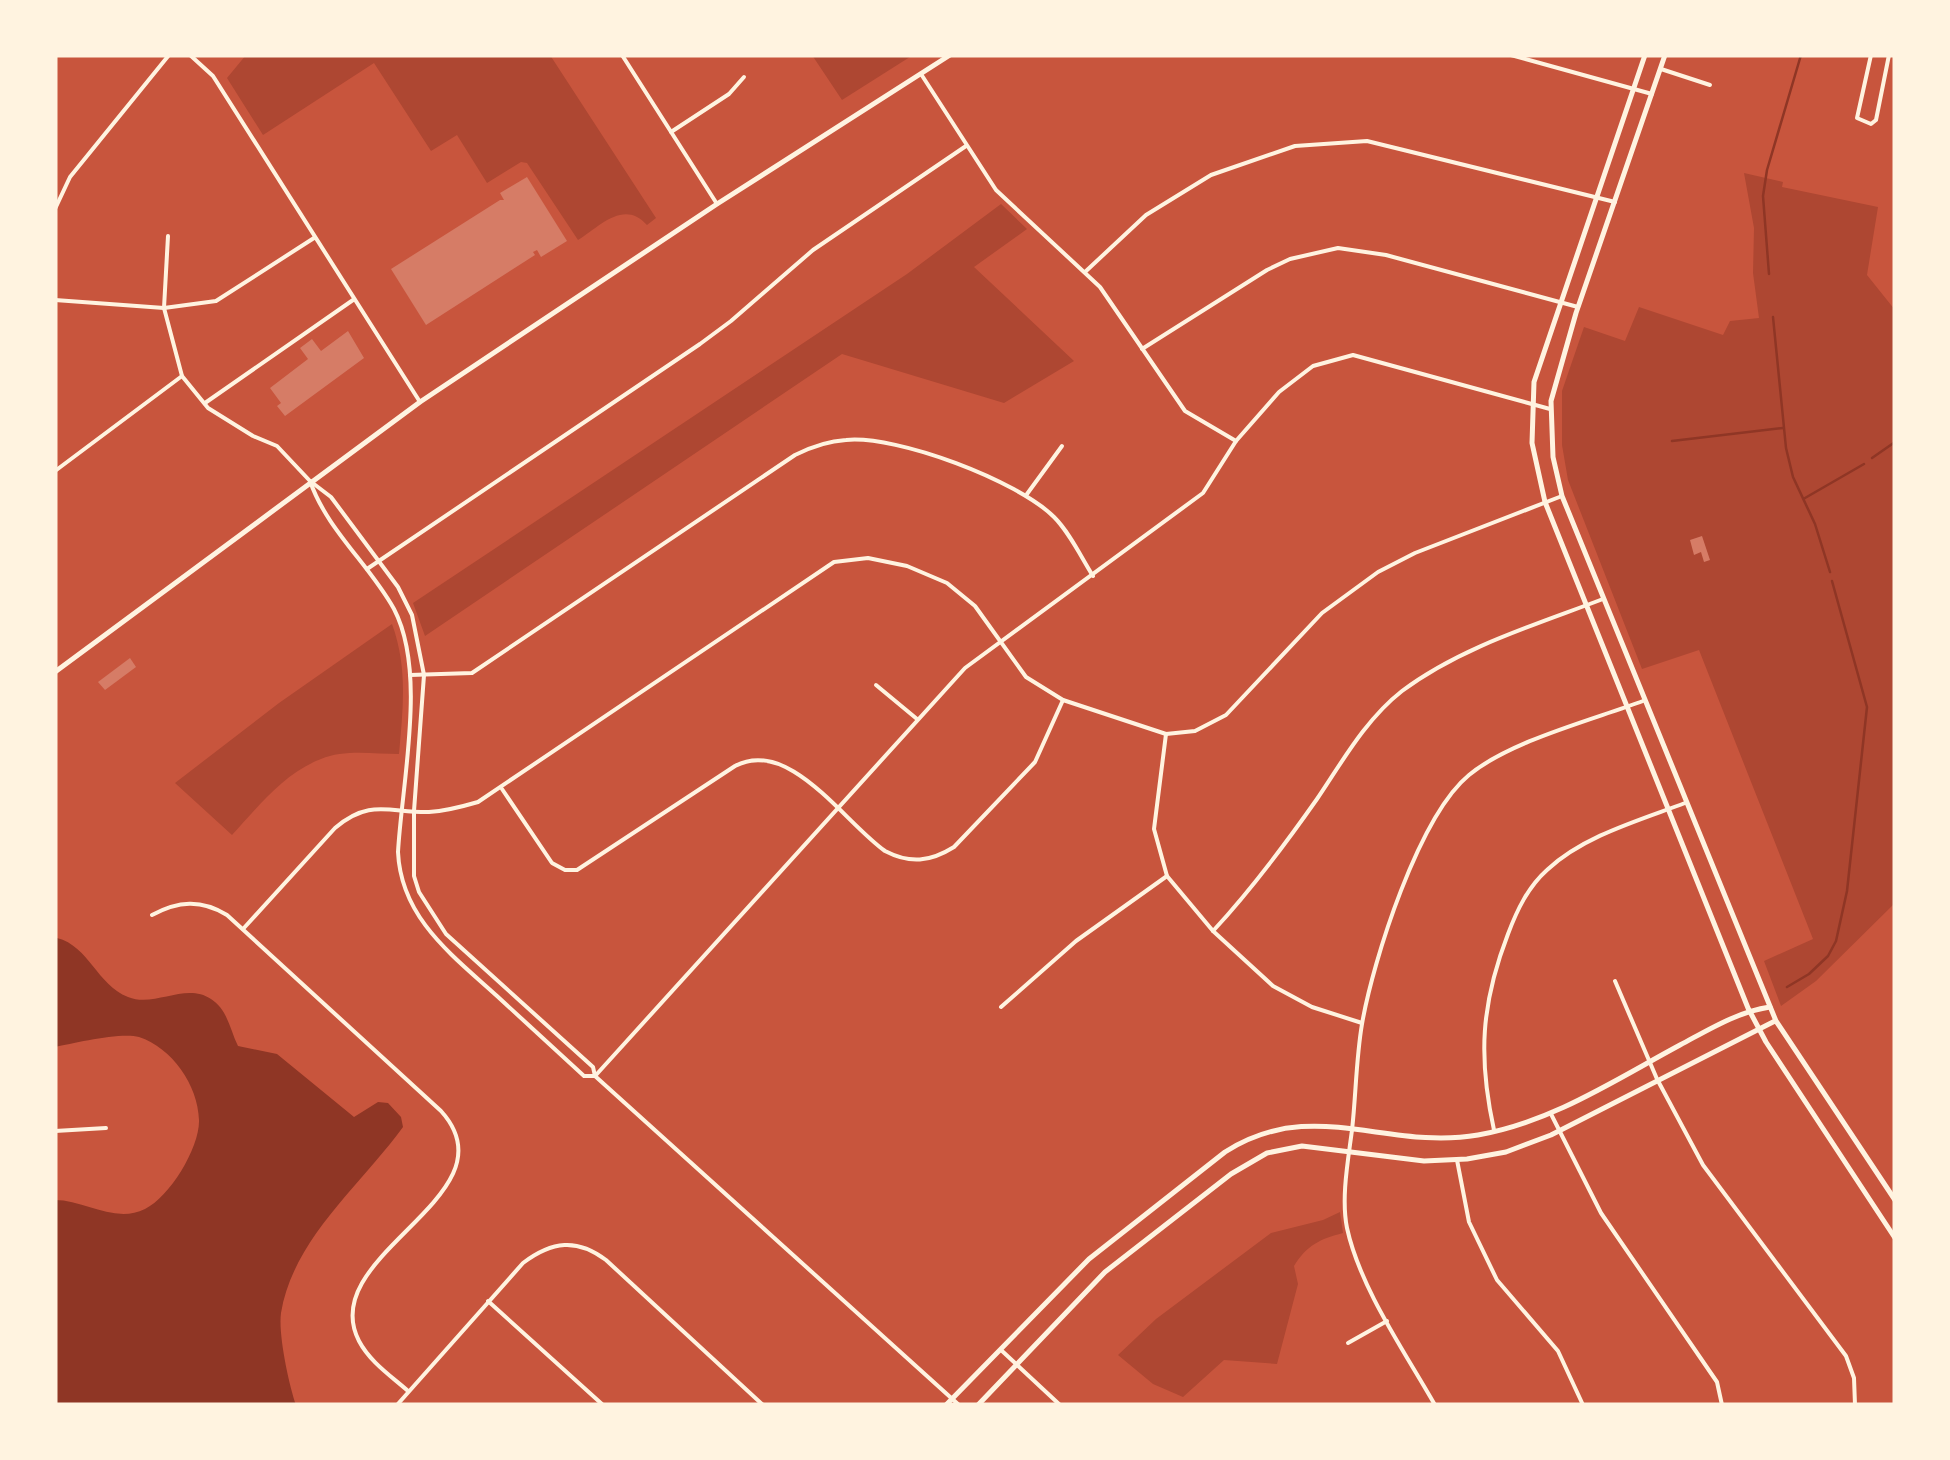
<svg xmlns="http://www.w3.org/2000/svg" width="1950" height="1460" viewBox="0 0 1950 1460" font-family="'Titillium Web',sans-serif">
<rect width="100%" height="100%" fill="#c8553d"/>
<g fill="#ae4732">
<path d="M246,55H550L656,218L647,225C624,199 600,226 578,240L527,163L521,162L487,183L457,135L431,151L374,63L263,135L227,78Z"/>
<path d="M812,55H913L842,100Z"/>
<path d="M1744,173L1783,182L1782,187L1878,207L1867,275L1895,310V903L1816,981L1781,1006L1764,961L1813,939L1699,650L1642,669L1568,480L1562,445V391L1584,327L1625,341L1639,307L1723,335L1730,321L1759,318L1753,273L1754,228Z"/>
<path d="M1001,204L1027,229L974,267L1074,361L1004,403L842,354L425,636L413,603L907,274Z"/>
<path d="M392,624C408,668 403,708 399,754C374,754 344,749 321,759C284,773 258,807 232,835L175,783L279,703Z"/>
<path d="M1340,1212L1343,1233C1320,1239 1307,1245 1294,1266L1298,1284L1277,1364L1224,1360L1183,1397L1153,1384L1118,1355L1156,1319L1271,1233L1323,1220Z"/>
</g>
<path fill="#8f3625" d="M57,938C89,946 97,985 128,997C155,1008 185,982 211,999C228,1010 230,1030 238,1046L277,1054L354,1117L378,1102L388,1103L401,1117L403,1127C361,1185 293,1239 281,1313C278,1334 289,1385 296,1405H55V1200C85,1200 115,1224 145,1209C170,1197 200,1147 199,1120C198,1085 172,1048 139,1037C121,1032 74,1043 55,1047Z"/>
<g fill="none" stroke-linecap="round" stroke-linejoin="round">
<g stroke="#8f3625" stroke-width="2.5">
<path d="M1769,274L1763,196L1767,170L1801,55"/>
<path d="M1773,317L1786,448L1793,477L1815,524L1830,572"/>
<path d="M1672,441L1783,428"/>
<path d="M1872,458L1895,442"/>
<path d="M1805,498L1864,464"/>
<path d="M1787,987L1809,974L1828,956L1836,941L1847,891L1867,707L1832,581"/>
</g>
</g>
<g fill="#d67c66">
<path d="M527,177L567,241L541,257L537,250L533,252L535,255L426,325L391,269L500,200H504L500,193Z"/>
<path d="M348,331L364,358L285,416L277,406L281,403L270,388L308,359L300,348L312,339L321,351Z"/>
<path d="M1702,536L1710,560L1704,562L1701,552L1694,555L1690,540Z"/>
<path d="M130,658L136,667L105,690L98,682Z"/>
</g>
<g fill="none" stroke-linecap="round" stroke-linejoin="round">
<g stroke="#fff3e0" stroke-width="4">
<path d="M190,55L213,76L420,402"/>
<path d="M622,55L717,204"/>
<path d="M1511,55L1652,94"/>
<path d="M1871,55L1857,118L1871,124L1876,120L1889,55"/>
<path d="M1661,69L1710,85"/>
<path d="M921,74L996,190L1100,287L1185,411L1236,441"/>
<path d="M671,132L729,94L744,77"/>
<path d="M55,209L70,177L169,55"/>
<path d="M168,236L164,308L182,376L208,408L253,436L277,446L310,481L331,497L398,587L412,615L424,675L414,811V876L419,892L446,934L593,1067L595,1076L959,1405"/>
<path d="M1085,272L1146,215L1211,175L1295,146L1367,141L1615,202"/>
<path d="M55,300L164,308L216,301L314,238"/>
<path d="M1142,349L1267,270L1290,259L1338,248L1386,255L1578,307"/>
<path d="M205,403L353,300"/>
<path d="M55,471L182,376"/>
<path d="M310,481C327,530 369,564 394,609C427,672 402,781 398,852C401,918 452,955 497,996C526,1023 555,1049 584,1076H595"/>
<path d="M1027,494L1062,446"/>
<path d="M367,569L700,344L731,321L813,250L966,146"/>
<path d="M410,675L472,673L795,455C811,447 828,441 846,440C898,435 1018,481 1054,517C1070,533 1081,557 1093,576"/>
<path d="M876,685L917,719"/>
<path d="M1166,734L1154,829L1167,876L1213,931L1273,986L1312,1007L1362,1023"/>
<path d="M502,789L552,863L565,870H577L735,766C789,737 844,822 885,851C910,864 930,862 954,847L1035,762L1063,700"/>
<path d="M152,915C178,901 201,899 227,915L441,1111C518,1196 314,1254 359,1341C370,1362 391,1376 408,1391"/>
<path d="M243,929L335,828C370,798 390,813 429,812C446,811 461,807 478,802L834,562L868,558L907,566L947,583L975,606L1026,677L1063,700L1166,734L1195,731L1226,715L1322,613L1378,572L1415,553L1562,496"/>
<path d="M1213,931C1252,889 1284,846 1317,799C1342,762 1366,719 1402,691C1461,647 1535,625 1603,599"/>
<path d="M1615,981L1657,1079L1703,1165L1846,1356L1854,1378L1855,1405"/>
<path d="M1001,1007L1076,941L1167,876"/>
<path d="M596,1075L965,668L1203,493L1236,441L1279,392L1313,366L1353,355L1550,409"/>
<path d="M1551,1114L1601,1213L1717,1382L1722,1405"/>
<path d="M1494,1130C1478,1057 1481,1004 1508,934C1517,910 1528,887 1547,870C1583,836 1640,820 1685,803"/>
<path d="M55,1131L106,1128"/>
<path d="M1457,1160L1469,1222L1497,1280L1558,1351L1583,1405"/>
<path d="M488,1301L603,1405"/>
<path d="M1348,1343L1387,1321"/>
<path d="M1001,1350L1060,1405"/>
<path d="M397,1405L523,1263C552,1241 577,1238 606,1260L763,1405"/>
<path d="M1435,1405C1405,1352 1360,1288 1347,1228C1341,1198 1348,1161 1352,1130C1356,1095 1356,1059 1362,1024C1373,960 1419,816 1469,775C1510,741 1592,720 1643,701"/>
</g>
<g stroke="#fff3e0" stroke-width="5">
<path d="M1645,55L1534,382L1532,443L1545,502L1748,1008L1766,1042L1895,1238"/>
<path d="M1665,55L1576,313L1551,401L1553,457L1562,496L1776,1021L1895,1200"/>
<path d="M946,1405L1089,1259L1225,1152C1312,1096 1386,1151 1478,1135C1552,1122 1615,1080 1680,1045C1710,1029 1737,1012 1770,1007"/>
<path d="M978,1405L1105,1272L1231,1174L1267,1153L1302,1146L1424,1161L1467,1159L1506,1152L1551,1135L1775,1021"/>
</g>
<path stroke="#fff3e0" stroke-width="5" d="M55,672L420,402L717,204L950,55"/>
</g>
<rect width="1950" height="1460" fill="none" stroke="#fff3e0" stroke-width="115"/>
</svg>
